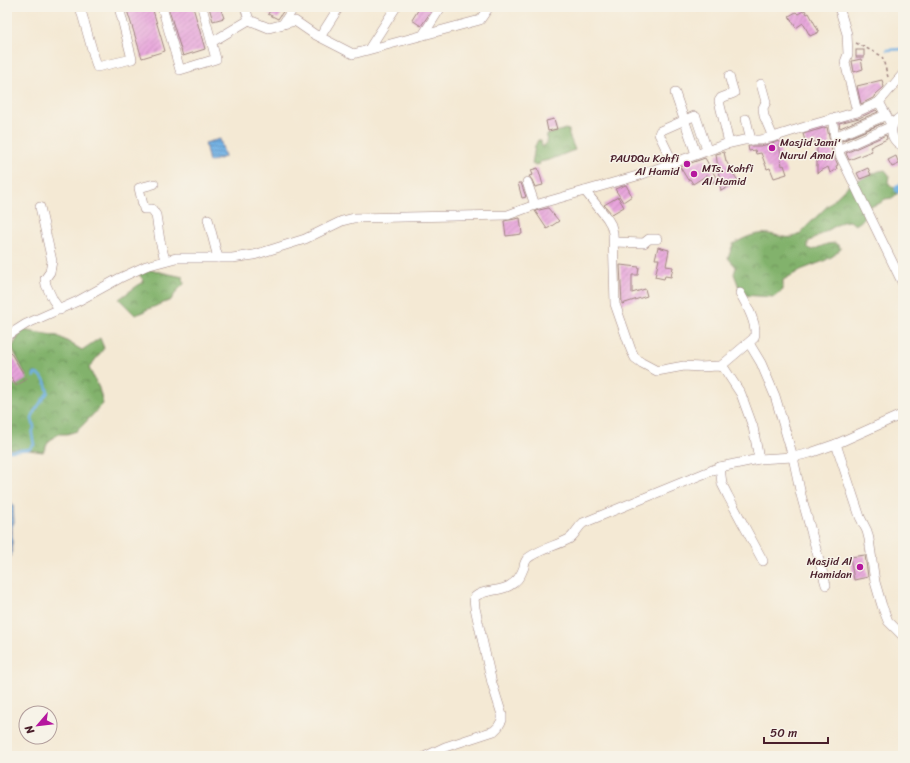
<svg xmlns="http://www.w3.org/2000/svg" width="910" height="763" viewBox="0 0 910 763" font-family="Sriracha,sans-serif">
<defs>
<pattern id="forest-crowns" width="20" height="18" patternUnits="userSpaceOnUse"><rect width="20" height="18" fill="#82b26c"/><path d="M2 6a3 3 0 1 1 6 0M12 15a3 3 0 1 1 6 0" fill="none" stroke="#6c9059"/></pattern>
<pattern id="water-rules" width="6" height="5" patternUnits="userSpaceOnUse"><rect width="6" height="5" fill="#70b1e5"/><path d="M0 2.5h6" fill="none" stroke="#5e8fba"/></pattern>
<pattern id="building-hatch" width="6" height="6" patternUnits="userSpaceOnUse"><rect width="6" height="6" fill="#e7a3db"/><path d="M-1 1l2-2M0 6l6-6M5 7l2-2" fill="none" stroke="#bd84b2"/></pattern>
</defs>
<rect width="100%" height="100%" fill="#f7f3e8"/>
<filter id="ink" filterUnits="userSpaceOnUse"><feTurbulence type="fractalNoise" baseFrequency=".025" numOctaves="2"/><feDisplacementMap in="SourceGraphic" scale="8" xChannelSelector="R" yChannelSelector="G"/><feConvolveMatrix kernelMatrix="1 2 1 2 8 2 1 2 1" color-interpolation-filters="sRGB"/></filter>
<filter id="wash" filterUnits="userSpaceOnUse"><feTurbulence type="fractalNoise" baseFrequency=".012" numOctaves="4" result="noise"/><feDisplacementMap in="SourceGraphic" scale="16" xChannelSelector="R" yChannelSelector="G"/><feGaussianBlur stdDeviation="0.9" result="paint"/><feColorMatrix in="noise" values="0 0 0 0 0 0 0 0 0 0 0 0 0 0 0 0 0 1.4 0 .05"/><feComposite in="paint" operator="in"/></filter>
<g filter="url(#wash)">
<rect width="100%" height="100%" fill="#f4e9d4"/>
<g fill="url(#forest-crowns)" stroke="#66684c">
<path d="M565,129L569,130V135L575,150C562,154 554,160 539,162L540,164L534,165L532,164L535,146L538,140H541L542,147L546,144L547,135Z"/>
<path d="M885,170L889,175L888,182L892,187L897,189V194L892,198L885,199C877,208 872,202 864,211C864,219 863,221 855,225L850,221L842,222L808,242V248L812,250L827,244L835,243L839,246L841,249L833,256L824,261L803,269L783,280V290L774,297L742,295L734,274L736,267L728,258L733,244C741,240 749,235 759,234C779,231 791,248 807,226L851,183L879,171Z"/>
<path d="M146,269L183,277L184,284L177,291L171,300L146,310L144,312L135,315L119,299L144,281L138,273Z"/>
<path d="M22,330L58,336L82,350L100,338L104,348L89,368L99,388L103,404L77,431L67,434H58L49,441L43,452L21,449H7V383L10,387L26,376L12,348Z"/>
</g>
<g fill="url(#water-rules)" stroke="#5d6888">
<path d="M220,139L225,157L209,162L205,143Z"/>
<path d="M7,495L13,505L14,522L12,527V552L7,567C7,551 10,536 10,520C11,511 7,504 7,495Z"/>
</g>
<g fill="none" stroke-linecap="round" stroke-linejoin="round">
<g stroke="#70b1e5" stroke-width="2.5">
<path d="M887,50L903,49"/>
<path d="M10,451L29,449L34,445L32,434L34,427L32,419L34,412L48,392C45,383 47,380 37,374H34V377"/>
</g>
<path stroke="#70b1e5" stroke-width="9" d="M899,189L903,186"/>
</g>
<g id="blocks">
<g fill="url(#building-hatch)">
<path d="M126,7H152L165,51L142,58Z"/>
<path d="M168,7H193L205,49L183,56Z"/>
<path d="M209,7H220L224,18L213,21Z"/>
<path d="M272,7H286L278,19L268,14Z"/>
<path d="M420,7H434L421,26L412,20Z"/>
<path d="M805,10L807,14L809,13L819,32L810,36L803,23L796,28L789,16L796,12L798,14Z"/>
<rect x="856" y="50" width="8" height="7"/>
<path d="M861,59L863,69L854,72L852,61Z"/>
<path d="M882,80L884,87L876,94L875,97L861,104L857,86Z"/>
<path d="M876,110L878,112L840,128L839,123L859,118Z"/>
<path d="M554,119L557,129L548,131L546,121Z"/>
<path d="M883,123L842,141V140Z"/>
<path d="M827,127L832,152L838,165L836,166L837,169L830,173L828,167L817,173V141L806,144L803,134Z"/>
<path d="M886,135L887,139L870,147L872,151L849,160L846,153Z"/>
<path d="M779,141L782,166L784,165L787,174L774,178L770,168L767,169L761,153L756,154L755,150L749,151L748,146H761Z"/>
<path d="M724,152L726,161L738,181L721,191L716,154Z"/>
<path d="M896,156L899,164L892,167L888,160Z"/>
<path d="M705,158L717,179L712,183L707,175L693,184L690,179L688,180L680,167Z"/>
<path d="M538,168L543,185L535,187L532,180L529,176L533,175L531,170Z"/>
<path d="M868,168L871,175L860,179L857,173Z"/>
<path d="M518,183H521L526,197L522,198Z"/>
<path d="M626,185L632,196L623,202L615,189Z"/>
<path d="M618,197L624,207L612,214L604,205Z"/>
<path d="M548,208L559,221L547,229L535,211Z"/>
<path d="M520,218L522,234L506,236L504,221Z"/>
<path d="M658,247L669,250L666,266L673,267L671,277L665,276L664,279L655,277L659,259H655Z"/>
<path d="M620,265L639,267L638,275H632V293L645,289L647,296L622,304Z"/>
<path d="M7,347L27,379L16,386L11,377L7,380Z"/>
<path d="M865,555L868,577L854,580L850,557Z"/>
</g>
</g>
</g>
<g filter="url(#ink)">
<use href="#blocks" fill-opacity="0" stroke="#9f8480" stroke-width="1"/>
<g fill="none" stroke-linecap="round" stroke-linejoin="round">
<g stroke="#9f8480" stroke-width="10">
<g id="minor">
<path d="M80,7L97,67L132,59L119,7"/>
<path d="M162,7L180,70L216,59L202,7"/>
<path d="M245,7L249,20"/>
<path d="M839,7L847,34L848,54L845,62L857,112"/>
<path d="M249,20L269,28L295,21L314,34L353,54L480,20L489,7"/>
<path d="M283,24L294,7"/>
<path d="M423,35L441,7"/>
<path d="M320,37L339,7"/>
<path d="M212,42L249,20"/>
<path d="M369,49L396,7"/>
<path d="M761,84L766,102L763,108L764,116L773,137"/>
<path d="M675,93L696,154"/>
<path d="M903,116C888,122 888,140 903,146"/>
<path d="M832,118L835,137L840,155L903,284"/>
<path d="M746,119L751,140"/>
<path d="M835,137L886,115"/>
<path d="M729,143L719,101L721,98L734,93L729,76"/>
<path d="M838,150L892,126L879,102"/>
<path d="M673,163L659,134L660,131L694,116L696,117L707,150"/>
<path d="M527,182L535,205"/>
<path d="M154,184L139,188L144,209H152L156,215L160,241L165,260"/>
<path d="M585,191L607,218L611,225L613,233L615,304L631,350L635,358L642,363L657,371L684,366L700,367L718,366L724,368L741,394L753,427L759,459"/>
<path d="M40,207L52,261L50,272L45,279L46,285L53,300L60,310"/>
<path d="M208,219L218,258"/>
<path d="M614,242L644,243L649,239H657"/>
<path d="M7,336L26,324L78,301L120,278L146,266L176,258H232L254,255L305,239L342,221L354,218L508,215L535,205L637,176L726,144L744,140H760L773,137L808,126L857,112L879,102L903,74"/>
<path d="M749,343L761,363L775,396L793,457L801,495L826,585"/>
<path d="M721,366L754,338C759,326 746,304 740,293"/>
<path d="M836,444L860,517L867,531L869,539L875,582L882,606L888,621L903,636"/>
<path d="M720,467L722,484L728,496L763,561"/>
<path d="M426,756L445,747L494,731L498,727L502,720V715L492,683L475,608L474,598C482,589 499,592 509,586C517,582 521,576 524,567C524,564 525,562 527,559C535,551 558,545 569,539C575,535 577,528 583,523L720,467L759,459L793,457L810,453L836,444L903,414"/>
</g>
</g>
<g stroke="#9f8480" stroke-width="1.5" stroke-dasharray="3 3" stroke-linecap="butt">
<path d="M856,43L882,56L888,77"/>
<path d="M901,154L903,160"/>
<path d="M903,171L899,181L903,187"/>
</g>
<use href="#minor" stroke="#fff" stroke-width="9"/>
</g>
</g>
<g fill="#b5179e" stroke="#f7f3e8" stroke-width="1.5">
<circle cx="772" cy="148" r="4"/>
<circle cx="687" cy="164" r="4"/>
<circle cx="694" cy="174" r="4"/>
<circle cx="860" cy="567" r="4"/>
</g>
<g text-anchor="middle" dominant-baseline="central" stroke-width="3" stroke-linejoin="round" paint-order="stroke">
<g font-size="11" fill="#4a1f2b" stroke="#f7f3e8" text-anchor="start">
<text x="780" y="142">Masjid Jami'<tspan x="780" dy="13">Nurul Amal</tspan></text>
<text x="679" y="158" text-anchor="end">PAUDQu Kahfi<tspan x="679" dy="13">Al Hamid</tspan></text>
<text x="702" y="168">MTs. Kahfi<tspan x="702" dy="13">Al Hamid</tspan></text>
<text x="852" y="561" text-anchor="end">Masjid Al<tspan x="852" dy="13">Hamidan</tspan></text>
</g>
</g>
<rect width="910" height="763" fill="none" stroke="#f7f3e8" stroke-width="24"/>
<g transform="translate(38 725) rotate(242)"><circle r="19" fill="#f7f3e8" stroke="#b29e9c"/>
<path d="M0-3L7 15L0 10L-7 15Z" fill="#b5179e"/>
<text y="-6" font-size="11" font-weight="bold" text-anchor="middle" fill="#4a1f2b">N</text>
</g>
<path d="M764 737v6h64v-6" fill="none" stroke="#4a1f2b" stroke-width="2"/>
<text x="770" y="737" font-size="12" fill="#4a1f2b" stroke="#f7f3e8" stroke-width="3" paint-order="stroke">50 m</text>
</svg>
